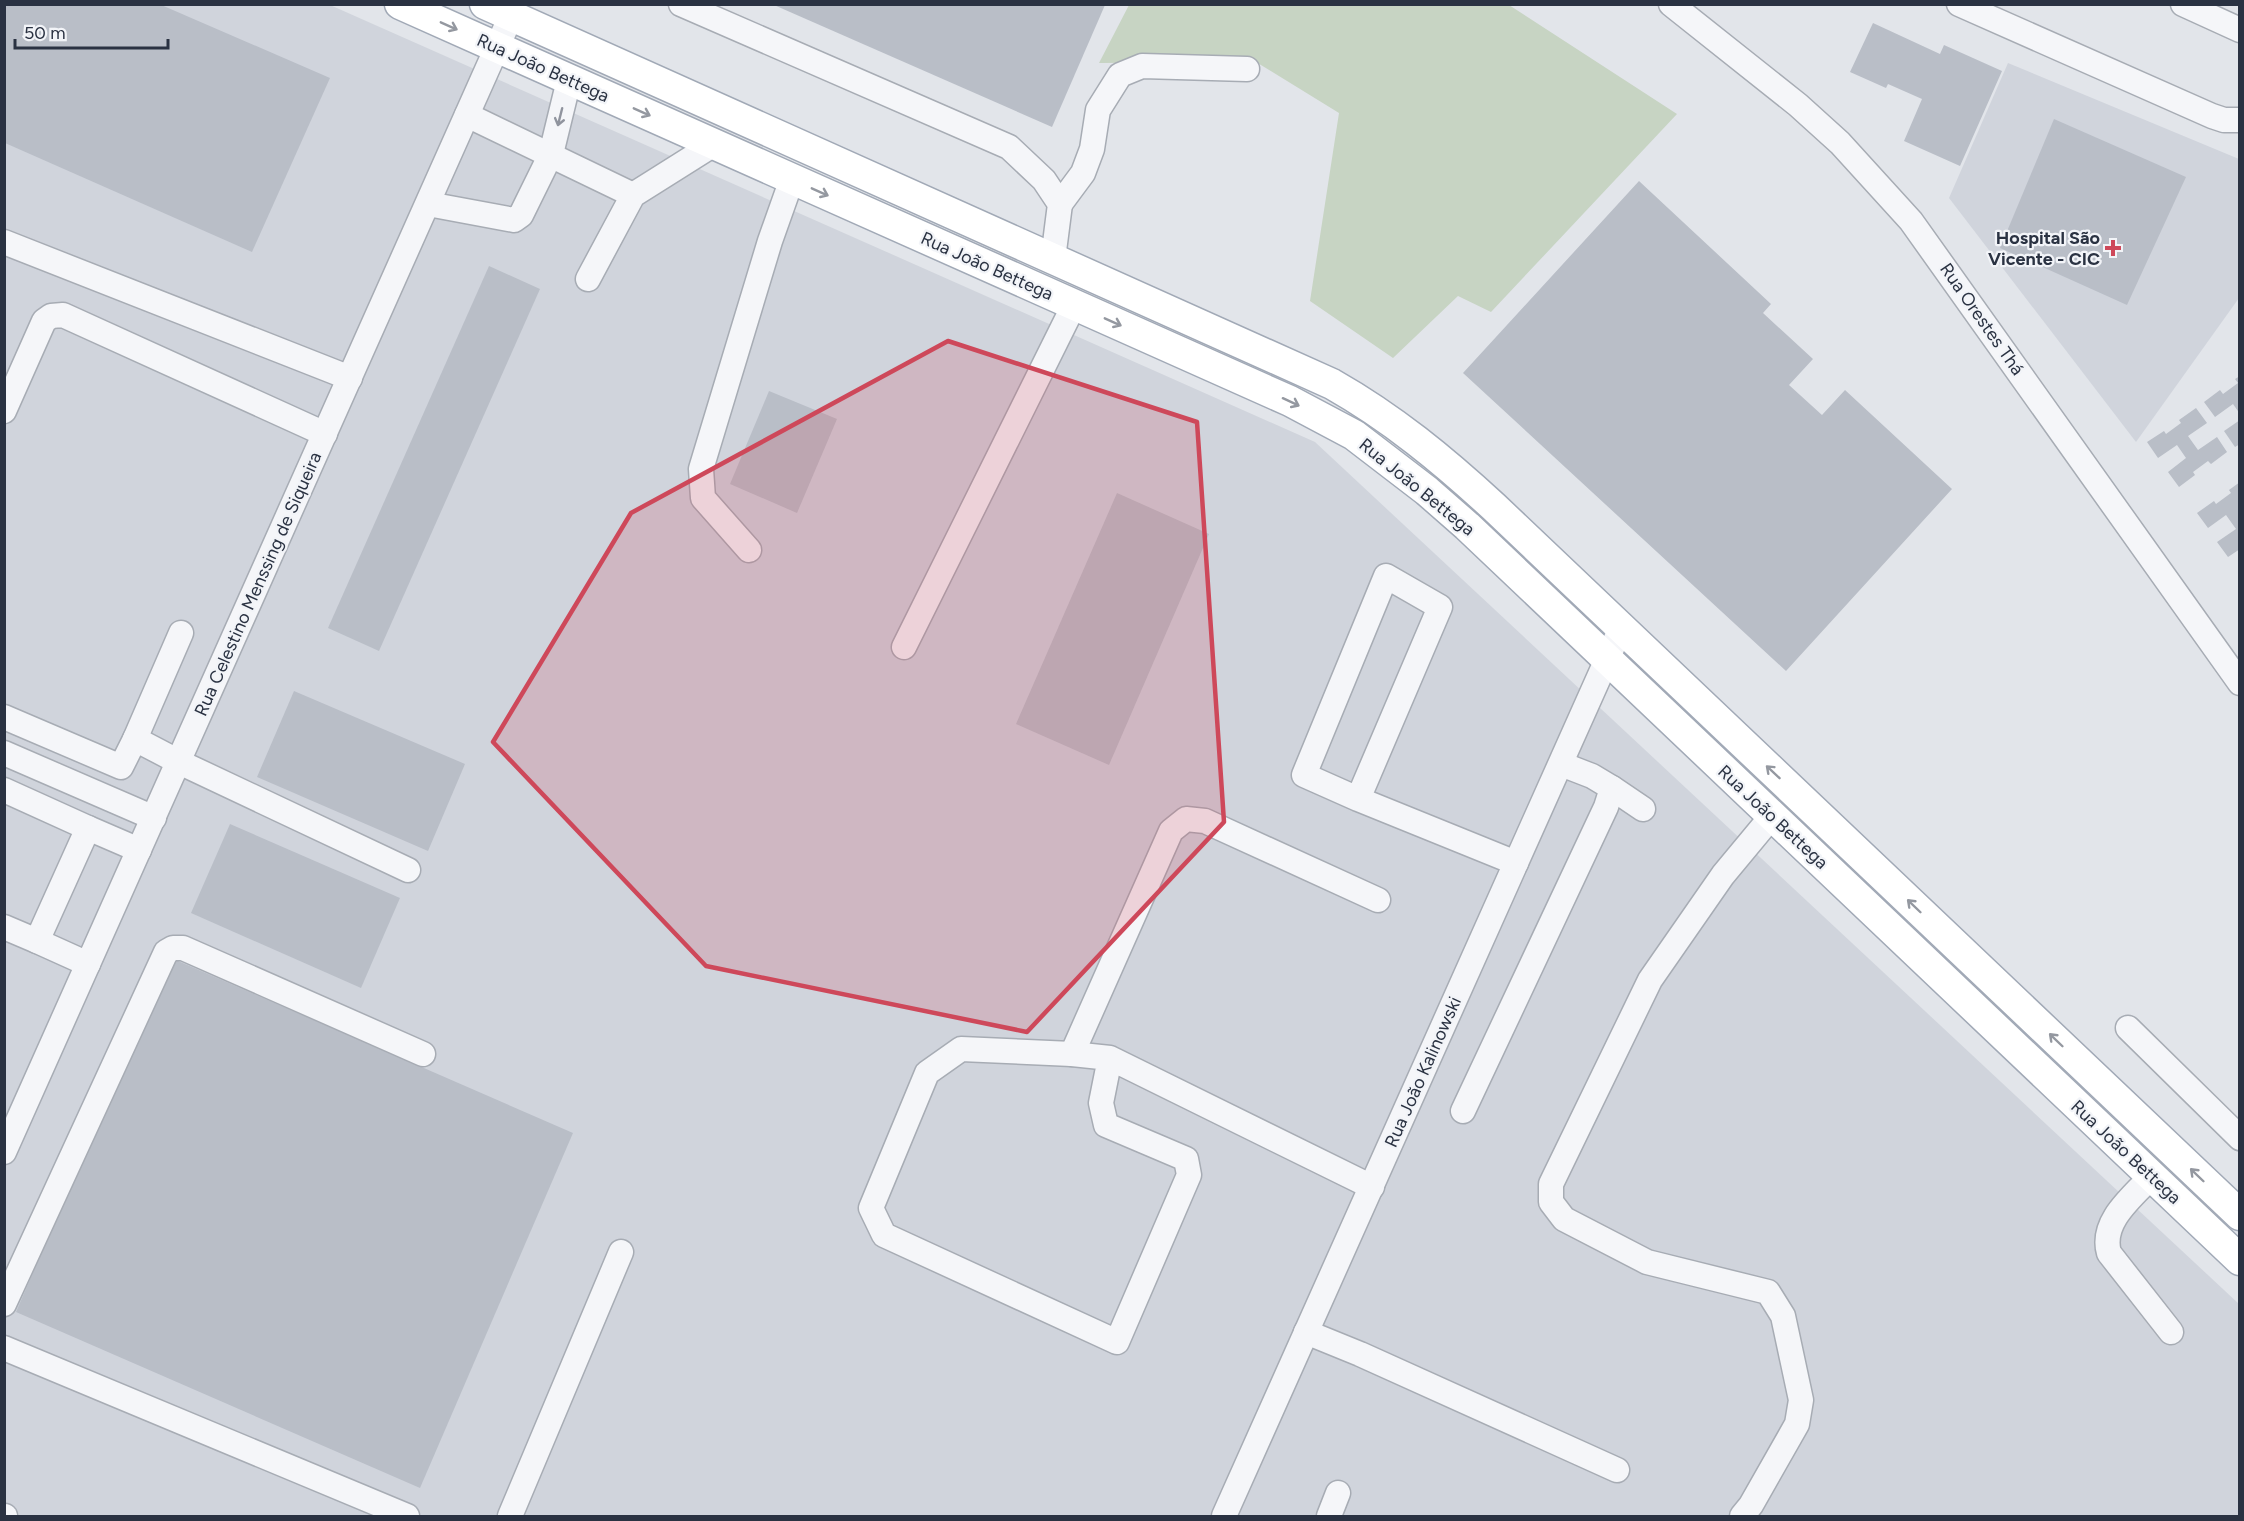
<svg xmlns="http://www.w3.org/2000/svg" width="2244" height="1521" viewBox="0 0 2244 1521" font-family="Figtree,sans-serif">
<rect width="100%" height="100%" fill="#e2e5ea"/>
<g fill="#d0d4dc">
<path d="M4,5H330L1315,442L2239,1304V1516H5Z"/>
<path d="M2008,63L2239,159V298L2136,442L1949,198Z"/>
</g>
<path fill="#c7d4c3" d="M1129,5H1509L1677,114L1491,312L1458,296L1393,358L1310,301L1339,113L1256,62L1099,63Z"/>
<g fill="#b9bec7">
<path d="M5,4H159L330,78L252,252L5,143Z"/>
<path d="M774,5H1105L1052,127Z"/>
<path d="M1873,23L1940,54L1944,45L2002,71L1960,166L1904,141L1922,99L1888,84L1886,88L1850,72Z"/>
<path d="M2054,119L2186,177L2127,305L2000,248Z"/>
<path d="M1639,181L1771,304L1763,313L1813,359L1789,385L1822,415L1845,390L1952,489L1786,671L1463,373Z"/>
<path d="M489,266L540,289L379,651L328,628Z"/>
<path d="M2240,376V414L2233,404L2215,417L2204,402L2220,390L2223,394L2238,383L2235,379Z"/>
<path d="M769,391L837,419L797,513L730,484Z"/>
<path d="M2196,408L2207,423L2188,436L2198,450L2217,437L2227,452L2211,464L2208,461L2193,472L2195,475L2179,487L2168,472L2186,458L2177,445L2158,458L2147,442L2164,431L2166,434L2181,423L2179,420Z"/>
<path d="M2240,420V444L2235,447L2224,431Z"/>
<path d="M2240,482V549L2228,557L2217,542L2236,529L2226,515L2208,528L2197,513L2214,501L2216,504L2231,493L2229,490Z"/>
<path d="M1117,493L1209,534L1109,765L1016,724Z"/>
<path d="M294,691L465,764L428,851L257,777Z"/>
<path d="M230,824L400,898L361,988L191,913Z"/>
<path d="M169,957L573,1133L420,1488L16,1312Z"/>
</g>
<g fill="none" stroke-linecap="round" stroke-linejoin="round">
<g stroke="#a7acb4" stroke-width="27">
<g id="minor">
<path d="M681,4L1009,147L1044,180L1060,204L1053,259"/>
<path d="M1671,4L1798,105L1840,143L1911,221L2240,683"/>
<path d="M1959,4L2212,116L2224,120H2240"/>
<path d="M2183,4L2240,30"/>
<path d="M467,115L633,195"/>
<path d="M428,204L514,220L521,215L551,154L569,80"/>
<path d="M1060,204L1083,173L1092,149L1098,110L1120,75L1142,66L1247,69"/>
<path d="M4,242L350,378"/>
<path d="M588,279L633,195L714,144"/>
<path d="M4,411L44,321L51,316L63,315L325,434"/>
<path d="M749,550L703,498L701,469L770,241L792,179"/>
<path d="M904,647L1074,305"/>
<path d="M4,717L121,767L135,739L181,633"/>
<path d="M135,739L179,762L408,870"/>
<path d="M4,753L154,818"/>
<path d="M1612,788L1643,809"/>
<path d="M4,790L88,828"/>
<path d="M1358,799L1304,775L1386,576L1440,607L1358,799L1516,863"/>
<path d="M4,927L37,941"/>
<path d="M88,964L37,941L88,828L139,850"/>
<path d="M2128,1028L2240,1138"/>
<path d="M1072,1054L1171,831L1186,819L1205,821L1378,900"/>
<path d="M1110,1058L1101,1103L1106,1125L1186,1159L1189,1175L1117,1342L884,1235L871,1208L927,1073L961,1049L1072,1054L1110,1058L1372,1187"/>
<path d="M1463,1111L1606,807L1612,788L1592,776L1561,764"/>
<path d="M4,1152L511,16"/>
<path d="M2152,1176C2132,1197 2100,1222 2109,1253L2171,1332"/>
<path d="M4,1304L166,952L173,948H183L423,1054"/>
<path d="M1306,1332L1360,1354L1617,1470"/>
<path d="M4,1348L407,1516"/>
<path d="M4,1516H5"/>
<path d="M510,1516L621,1252"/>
<path d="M1224,1516L1621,628"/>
<path d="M1329,1516L1338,1493"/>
<path d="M1742,1516L1751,1505L1797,1424L1801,1400L1783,1316L1768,1292L1647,1262L1564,1219L1551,1202V1184L1650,980L1723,875L1772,816"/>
</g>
</g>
<g stroke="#a1a9b6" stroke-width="33">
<g id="major">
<path d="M400,4L1290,401L1354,435L1427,491L1467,526L2240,1260"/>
<path d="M485,4L1332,384C1392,418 1443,460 1494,507L2240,1215"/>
</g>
</g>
<use href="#minor" stroke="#f5f6f9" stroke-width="24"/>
<use href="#major" stroke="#fff" stroke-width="30"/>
</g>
<defs><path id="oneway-shaft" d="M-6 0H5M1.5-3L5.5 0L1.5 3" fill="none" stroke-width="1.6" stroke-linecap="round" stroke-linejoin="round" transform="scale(1.5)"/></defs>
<g stroke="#9498a0">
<use href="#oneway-shaft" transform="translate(449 26) rotate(24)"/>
<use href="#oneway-shaft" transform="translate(642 112) rotate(24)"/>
<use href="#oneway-shaft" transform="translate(820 192) rotate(24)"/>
<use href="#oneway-shaft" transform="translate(1113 322) rotate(24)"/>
<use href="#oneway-shaft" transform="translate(1291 402) rotate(25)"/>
<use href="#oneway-shaft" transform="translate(1773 772) rotate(-137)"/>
<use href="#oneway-shaft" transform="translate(1914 906) rotate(-136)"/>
<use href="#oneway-shaft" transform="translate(2056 1040) rotate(-136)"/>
<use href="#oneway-shaft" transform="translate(2197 1175) rotate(-136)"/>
</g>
<use stroke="#90949e" href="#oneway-shaft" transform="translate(560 117) rotate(104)"/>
<path fill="#ce485a" fill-opacity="0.2" stroke="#ce485a" stroke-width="4.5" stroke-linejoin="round" d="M948,341L1197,422L1224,822L1027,1032L706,966L493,742L631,513Z"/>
<path fill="#ce485a" stroke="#f2f4f8" stroke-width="2" d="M2110 239h6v6h6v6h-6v6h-6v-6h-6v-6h6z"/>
<g text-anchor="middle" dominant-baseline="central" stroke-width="4.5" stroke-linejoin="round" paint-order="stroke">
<g font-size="18" fill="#2a3242" stroke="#f2f4f8">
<text transform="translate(543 68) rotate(24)">Rua João Bettega</text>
<text transform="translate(987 266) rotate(24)">Rua João Bettega</text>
<text transform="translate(1982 319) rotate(55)">Rua Orestes Thá</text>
<text transform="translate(1417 487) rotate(39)">Rua João Bettega</text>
<text transform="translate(258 584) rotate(-66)">Rua Celestino Menssing de Siqueira</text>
<text transform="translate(1773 817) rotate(43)">Rua João Bettega</text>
<text transform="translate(1423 1072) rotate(-66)">Rua João Kalinowski</text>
<text transform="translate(2126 1152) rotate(43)">Rua João Bettega</text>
</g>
<g font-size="18" font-weight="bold" fill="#2a3242" stroke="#f2f4f8" text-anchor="end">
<text x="2100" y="238">Hospital São<tspan x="2100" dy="21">Vicente - CIC</tspan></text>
</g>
</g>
<rect width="2244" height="1521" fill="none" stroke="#2a3242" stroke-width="12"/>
<path d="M15 39v9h153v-9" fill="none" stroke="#2a3242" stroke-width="3"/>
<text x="24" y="39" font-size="18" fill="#2a3242" stroke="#f2f4f8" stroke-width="4.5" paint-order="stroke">50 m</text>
</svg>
